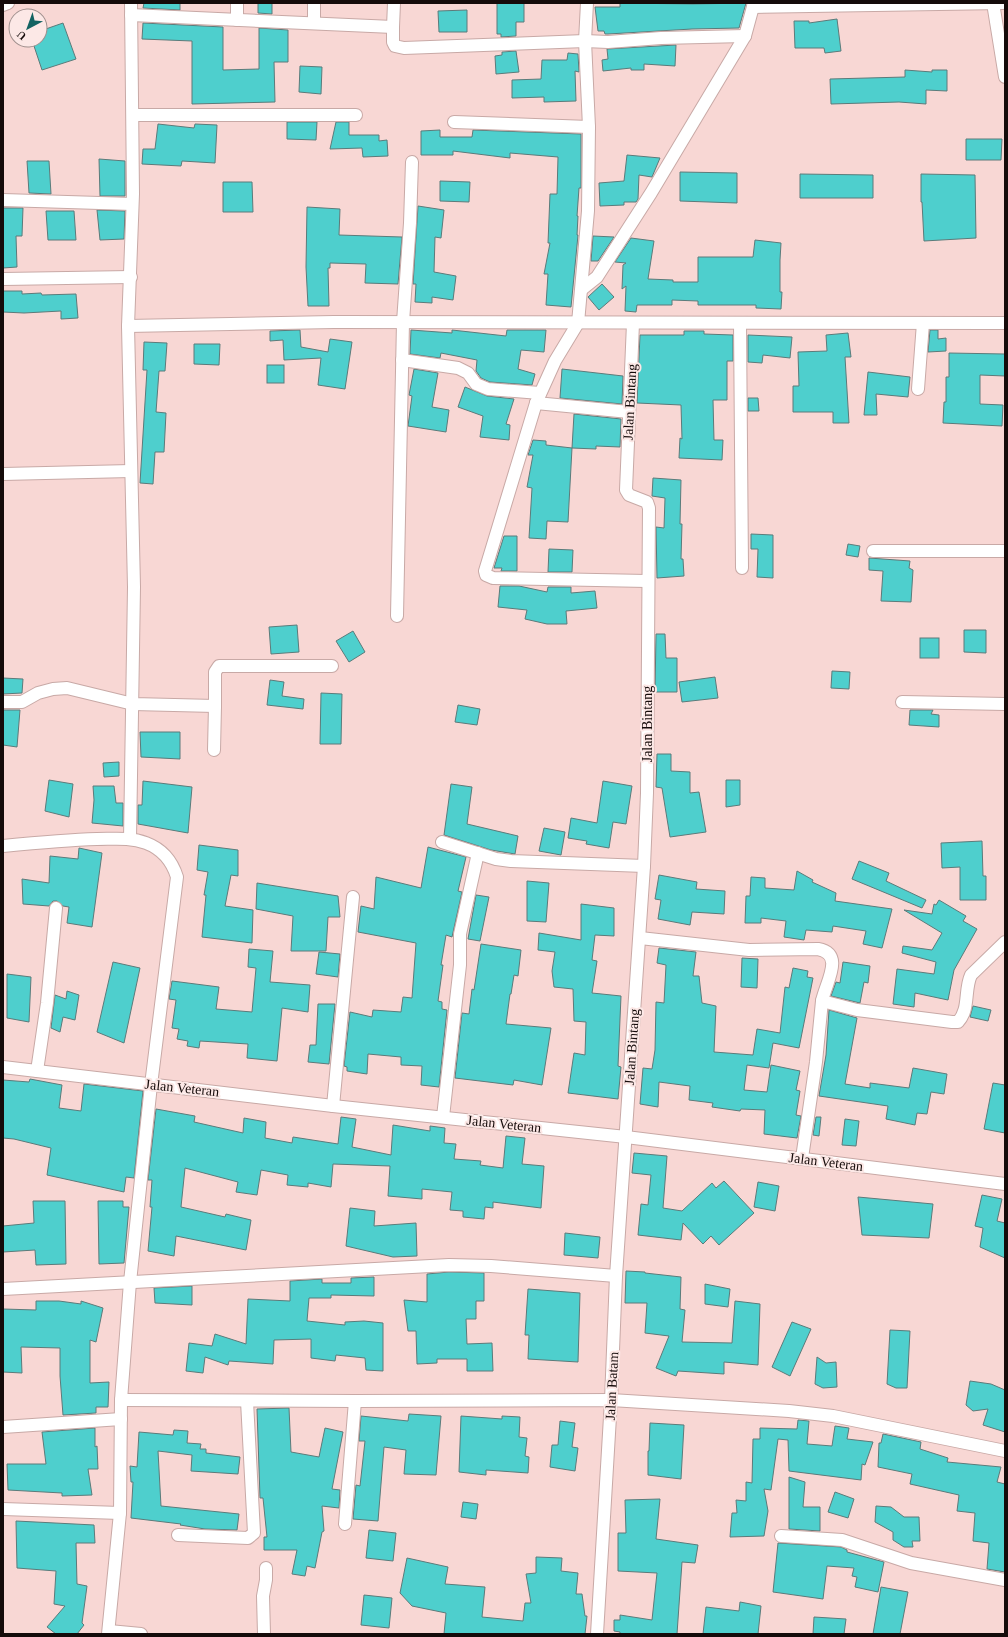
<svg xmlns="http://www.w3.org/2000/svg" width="1008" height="1637" viewBox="0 0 1008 1637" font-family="Georgia,serif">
<rect width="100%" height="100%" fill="#f8d7d4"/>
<g fill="#4ecfcd" stroke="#5b7b7a">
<path d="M144,3H180V10L143,8Z"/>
<path d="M258,3H272V14L258,13Z"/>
<path d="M497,3H524V22H516V36L501,37V34H497Z"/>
<path d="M620,3L693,4L746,3L739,28L692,29L608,34H605L604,31H598L595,7H620Z"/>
<path d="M467,10V32H439L438,11Z"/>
<path d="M837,19L841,51L825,53L824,48H795L794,21H809V23Z"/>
<path d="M63,23L76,59L42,70L32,40H40V31Z"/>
<path d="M143,23L223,27V70L259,69V28L288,30V62H274L275,102L192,104V41L142,39Z"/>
<path d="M676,45L675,66L644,64V70H631V68L603,71L602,60L608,59L607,49Z"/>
<path d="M516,51L519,72L496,74L495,56L502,55V52Z"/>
<path d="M568,53L578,54L579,72L575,71L576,101L544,102V97L512,98V80L541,79L542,60H567Z"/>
<path d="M300,66L322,67L321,94L299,92Z"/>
<path d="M905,70L932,72V70H947V91L926,90V104L899,102L831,104L830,79L905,77Z"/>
<path d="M287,122H317L316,140L287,139Z"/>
<path d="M336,122H349V135H379V141L387,140L388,156L363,157L362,148L330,149Z"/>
<path d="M158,124L194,128L195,124L217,125L215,163L182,161L181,166L142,164L143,149H155Z"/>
<path d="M440,130V137H472L473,130L581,134V188H579L577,216H578L577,235H578L571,307L546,305L548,274H544L550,243H548L550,194H557L558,157L510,153V158L453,151V155H421V131Z"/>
<path d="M966,139H1002L1001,160H966Z"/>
<path d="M627,155L660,158L652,177L639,175L638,199L636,202H624V205L600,206L599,183L624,181Z"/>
<path d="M99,159L125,161V196H100Z"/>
<path d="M27,161H49L51,194L29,193Z"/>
<path d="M680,172L737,173V203L680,201Z"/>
<path d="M800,174L873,175V198H800Z"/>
<path d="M921,174L975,175L976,238L924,241L922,202H921Z"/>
<path d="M440,181L470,182L469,202L440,201Z"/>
<path d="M223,182H252L253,212H223Z"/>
<path d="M418,206L444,210L441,238L435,237L434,272L456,276L453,300L432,297V303L415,302L416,284H413Z"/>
<path d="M307,207L340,209L339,235L402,237L398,284L365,283L366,264L330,263V268H328L329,306H308L306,267Z"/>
<path d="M3,208H23L22,236H16L17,267L3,268Z"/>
<path d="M97,210L125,211L124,239L100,240Z"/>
<path d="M46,211H74L76,240H48Z"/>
<path d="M593,236L614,237L598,261H591Z"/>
<path d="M631,238L654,241L648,279L673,280V282H698V257H753L755,240L781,243L780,260V292H782L781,309L756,308V305H698V301L672,300V305H637L636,312L625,311L626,286L622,289L623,265L626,263L615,262Z"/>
<path d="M602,284L614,297L599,310L588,297Z"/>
<path d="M3,291H22V294L41,293L42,295L76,294L78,318L61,319V311L24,313L3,312Z"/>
<path d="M300,330L301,347L328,352L330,339L352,342L345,389L318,385L321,358L284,360L283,340L270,341V331Z"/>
<path d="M411,330L452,333V330L506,336L507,330H546L544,352L521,350L518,369L535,374L532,385L490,382L481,378L476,371L477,360L441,353L440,358L410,354Z"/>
<path d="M930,330H938V339L946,338V351L928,352Z"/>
<path d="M684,331H704V334L733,335V361H727V400H713L714,440H723L722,460L679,458L680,438L682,439L681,405L637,403L640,335H684Z"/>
<path d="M848,333L851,357H845L849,423H833V412H793V386H799L798,352L827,351L826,335Z"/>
<path d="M748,335L792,337L790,358L763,355L762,363L748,362Z"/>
<path d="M144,342L167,343L165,371H159L156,412L166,413L164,452H155L153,484L140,483L147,370H143Z"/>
<path d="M194,344H220L219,365L194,364Z"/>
<path d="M949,353L1005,354V376L980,375V404L1003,405L1002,426L943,423L944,402H946V377H949Z"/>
<rect x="267" y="365" width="17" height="18"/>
<path d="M414,369L438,373L432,407L449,410L446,432L408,426L412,396L409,395Z"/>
<path d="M562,369L623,376L622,404L560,398Z"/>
<path d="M868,372L910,377L908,397L876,394L877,415H864Z"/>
<path d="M465,387L487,396L514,399L506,424L510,425L509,440L480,437L483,416L458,407Z"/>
<path d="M748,398H758L759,411H748Z"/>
<path d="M574,414L621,419L620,447L596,446V449L572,448Z"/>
<path d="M533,440L546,441V445L572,448L568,522L547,521L546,539L529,538L532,488L527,487L533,455H528Z"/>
<path d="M653,478L681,480L680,524H682L681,559H683L684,576L657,578L656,527L664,528L665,498L652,496Z"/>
<path d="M751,534L773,535V578L757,577L758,549H751Z"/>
<path d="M504,536H517V571H501L502,568H494Z"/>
<path d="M848,544L860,546L858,557L846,555Z"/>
<path d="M549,549L573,550L572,572H548Z"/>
<path d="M869,558L910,561L909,568L913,570L911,602L881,601L883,571L869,570Z"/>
<path d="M500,586H519L547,592L548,587H571V593L595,591L597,608L566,611L567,624H547L525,619L527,610L498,607Z"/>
<path d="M297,625L299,652L271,654L269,627Z"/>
<path d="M964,630H986V653L964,652Z"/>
<path d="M353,631L365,652L349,662L336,641Z"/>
<path d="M656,634H665L666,658H677V692H655Z"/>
<rect x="920" y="638" width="19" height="20"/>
<path d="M832,671L850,672L849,689L831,688Z"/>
<path d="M715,677L718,698L682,702L679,682Z"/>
<path d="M3,678L23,679L22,693L3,694Z"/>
<path d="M270,680L284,682L282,696L304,699L303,709L267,705Z"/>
<path d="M321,693L342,694L341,744H320Z"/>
<path d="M458,705L480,709L477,725L455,722Z"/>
<path d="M3,710H20L17,747L3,745Z"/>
<path d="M910,710H933L931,714L939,715V727L909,725Z"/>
<path d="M140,732H180V759L141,757Z"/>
<path d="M657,754H671V771L690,772V793L699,792L706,832L670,837L662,788L656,787Z"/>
<path d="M119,762V776L104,777L103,763Z"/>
<path d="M49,780L73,784L69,817L45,811Z"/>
<path d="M726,780H740V805L726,807Z"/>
<path d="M143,781L192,787L188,833L138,824V805H142Z"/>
<path d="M603,781L632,786L626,824L613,822L609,848L586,844L587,841L568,838L571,818L597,823Z"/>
<path d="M451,784L472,787L467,824L518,836L515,854L491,850L444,835Z"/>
<path d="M93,786H114L116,803H123V826L92,823L94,800Z"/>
<path d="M544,828L565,832L561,855L539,851Z"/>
<path d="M982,841L983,876H986V900H960V867L942,868L941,843Z"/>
<path d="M199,845L238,850V876L231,875L225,906L253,910L252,943L202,937L206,895H204L208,872L197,870Z"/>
<path d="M428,847L466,857L458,891L462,892L452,937L446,935L441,965H443L438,1001L442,1002V1009L447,1010L439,1087L421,1085L422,1066L401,1065V1057L368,1054L367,1074L347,1071V1067L344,1066L350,1012L372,1017L373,1010L401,1012L403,997L412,998L416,943L358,932L361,906L374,909L376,877L421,888Z"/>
<path d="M79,848L102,853L92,927L67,923L69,907L63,906L57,901H53L49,906L23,904L22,879L49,883L50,856L78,859Z"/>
<path d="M859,861L889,873L886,881L926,900L922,908L852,879Z"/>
<path d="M797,871L813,880L812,882L836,893L835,901L892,909L882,948L863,944L866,931L833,926L832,932L806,930L804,940L784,937L786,921L761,918V923H745L746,896H750L751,877L765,878V888L794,890Z"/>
<path d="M659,875L697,882L696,889L725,891L724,914L692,912L690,925L658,919L661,900L655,899Z"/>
<path d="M527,881L549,883L546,922L527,921Z"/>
<path d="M257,883L338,896L340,917H328L326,951H291L293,916L256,909Z"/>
<path d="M476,895L489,897L480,941L468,939Z"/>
<path d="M939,900L966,916L963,921L977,929L954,970L948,1000L915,993L914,1007L893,1004L897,969L934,974L936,962L902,953L903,946L932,950L942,933L904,910L932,914L934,904L936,905Z"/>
<path d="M581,904L614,908V936L595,935L592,960L597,961L592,993L621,996L618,1066L621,1067L618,1099L568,1093L574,1053L585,1055L586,1022L574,1021L573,989L554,987L552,971L555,952L538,950L539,933L581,940Z"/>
<path d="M481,944L521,950L518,976L514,975L511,994H510L506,1024L551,1028L542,1085L514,1080L513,1085L455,1078L462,1013L469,1014L472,989L474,990Z"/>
<path d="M659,948L696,952L693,976H699L702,1003L716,1006L714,1052L753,1055L757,1029L780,1033L785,987L789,988L793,968L808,971L807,977L813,978L799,1048L773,1043L769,1068L747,1065L744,1090L767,1092L771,1065L800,1071L796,1090L800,1091L796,1115L801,1116L797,1138L764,1134L765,1110L741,1109L740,1111L712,1107L713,1103L689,1100L690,1086L659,1082L658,1107L640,1104L643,1068L652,1069L655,1050L656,1002L664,1003L666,965L657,963Z"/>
<path d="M249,949L273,951L270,982L310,985L308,1012L282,1008L277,1061L247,1058L248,1044L200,1041L199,1048L187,1046L188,1041L177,1039L179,1029L172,1028L176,1000L169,999L172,981L219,987L216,1009L252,1012L256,968L248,967Z"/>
<path d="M319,952L340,954L338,977L316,974Z"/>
<path d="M742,958L758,959L757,988L741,987Z"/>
<path d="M113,962L140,968L124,1043L97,1032Z"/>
<path d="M843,962L870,966L868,983L864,982L860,1003L831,996L836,982L840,983Z"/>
<path d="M7,974L31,977L29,1022L7,1018Z"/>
<path d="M67,991L79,995L75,1020L63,1017L60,1032L51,1028L55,995L66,999Z"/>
<path d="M318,1004H335L329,1064L308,1062L310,1045H316Z"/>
<path d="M973,1006L991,1010L988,1021L970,1017Z"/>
<path d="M829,1010L857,1018L845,1084L870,1088V1083L909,1088L913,1068L947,1074L944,1094L931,1092L927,1114L917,1113L915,1125L886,1119L888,1106L819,1096L826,1055Z"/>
<path d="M30,1079L62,1085L59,1108L81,1111L84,1084L143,1091L134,1178L126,1177L124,1192L47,1175L51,1148L14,1139L3,1138V1080L29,1082Z"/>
<path d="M993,1083L1005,1085V1133L984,1129Z"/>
<path d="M156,1109L195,1116L194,1122L243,1133L244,1118L266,1122L265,1138L292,1143L293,1137L338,1144L341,1117L356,1119L352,1147L391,1155L393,1125L430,1131V1126L445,1128L444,1143L456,1144L454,1159L481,1161L480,1165L503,1168L506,1136L525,1138L522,1164L544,1166L541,1208L493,1202V1208L485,1207L484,1219L463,1217V1211L450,1210L452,1192L422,1189V1199L388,1196L390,1166L333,1164L331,1187L308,1183V1187L287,1185L288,1175L261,1170L257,1195L236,1192L238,1182L185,1168L181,1207L225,1217L226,1214L251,1220L246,1250L176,1236L174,1256L148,1251L152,1207H150L152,1180H148Z"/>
<path d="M816,1117H821L819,1136L813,1135Z"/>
<path d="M845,1119L859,1121L856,1146L842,1145Z"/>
<path d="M634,1153L667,1156L663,1208L682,1211L712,1183L716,1188L724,1181L754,1213L719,1245L711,1236L703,1244L683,1223L681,1240L638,1235L641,1204L648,1205L651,1175L632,1173Z"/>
<path d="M758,1182L779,1186L775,1211L754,1207Z"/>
<path d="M982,1195L1002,1199L997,1221L1005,1223V1258L980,1247L983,1228L975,1226Z"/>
<path d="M858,1197L933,1204L929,1238L862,1235Z"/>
<path d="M33,1201H65L66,1264L36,1265L35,1250L3,1252V1226L34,1223Z"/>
<path d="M98,1201H123V1207H129L124,1263L99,1264Z"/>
<path d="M350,1208L375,1211L374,1226L416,1223L417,1256L393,1257L346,1246Z"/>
<path d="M565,1233L600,1237L598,1258L564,1255Z"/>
<path d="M626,1271L645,1272V1273L681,1277L680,1309L685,1310L682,1342L732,1343L735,1301L760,1304L758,1365L724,1362V1374L678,1371L676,1376L656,1368L669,1336L645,1333L647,1303H625Z"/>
<path d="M449,1272L484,1273V1301H476V1319H466L467,1344L492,1343L493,1371H467V1359H437V1363L417,1364L416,1331H408L404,1300L427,1302V1274Z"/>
<path d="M374,1277V1296L331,1295V1298H309L307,1321L345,1325V1322L364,1321L383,1323V1371L366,1370L365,1358L336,1355L335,1361L311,1358V1339L274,1340L273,1364L229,1361L228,1365L205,1357L203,1373L186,1371L189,1343L212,1346L215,1334L246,1344L248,1299L290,1301V1281L322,1279V1283H351V1278Z"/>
<path d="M705,1284L730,1289L728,1307L705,1304Z"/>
<path d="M192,1286V1305L155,1303L154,1288Z"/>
<path d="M528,1289L580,1293L578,1362L528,1359L529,1335H525Z"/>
<path d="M36,1301H59L81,1304V1301L103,1308L96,1342L90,1340V1383L109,1382L108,1407H96V1413L63,1415L60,1376V1348L21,1347L22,1373L3,1372V1309L36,1310Z"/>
<path d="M792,1322L811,1329L790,1376L772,1367Z"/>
<path d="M890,1330L910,1331L907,1388H896L887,1384Z"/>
<path d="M817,1357L826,1363L836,1362L837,1387L823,1388L815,1384Z"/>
<path d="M970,1381L991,1384L1005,1390V1432L983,1425L988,1409L973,1411L966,1405Z"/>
<path d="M289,1408L291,1452L319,1457L325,1428L343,1432L332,1489L340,1490L339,1508L322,1506L324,1531L322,1532L315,1568L307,1566L305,1576L292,1574L297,1550H264V1537H267L263,1498H260L257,1409Z"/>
<path d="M409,1414L441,1416L436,1475L404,1474L406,1450L384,1447L378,1521L353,1519L356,1485L360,1486L365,1441H359L361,1416L408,1421Z"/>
<path d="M461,1416L502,1419V1416L520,1417L519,1437L527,1438L525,1456L529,1457L528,1473L486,1470V1475L459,1472Z"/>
<path d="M798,1420L809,1421L807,1444L832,1446L835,1426L849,1428L847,1439L873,1442L865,1465L862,1464L861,1480L789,1471L788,1440L778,1439L771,1490L764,1489L768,1511L764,1536L730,1537L732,1513H737L736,1500L746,1501V1482L752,1483L753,1439H760V1428L797,1429Z"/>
<path d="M560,1421L575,1423L572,1447L578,1448L575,1471L550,1467L552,1445H558Z"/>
<path d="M650,1423L684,1425L681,1479L648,1475V1451H649Z"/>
<path d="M95,1428V1447L97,1446L98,1469H88L92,1495L62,1496V1493L8,1490L7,1464H46L42,1432Z"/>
<path d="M174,1430L188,1431L187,1443L201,1444L200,1449H206V1453L240,1457L238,1474L191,1471L192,1455L158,1451L161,1506L239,1514L237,1530L205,1529L180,1525L181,1524L131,1518L133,1482H131L130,1466L137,1467L139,1432L173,1435Z"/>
<path d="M883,1434L921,1442L920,1449L948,1458L947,1462L1001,1467L997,1482L1005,1484V1572L987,1569L989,1543L973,1541L975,1513L957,1511L959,1495L910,1484L912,1474L878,1467L879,1443H881Z"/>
<path d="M789,1477L805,1482L803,1507H820V1531L789,1529Z"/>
<path d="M835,1492L854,1499L848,1518L828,1512Z"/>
<path d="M660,1499L656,1539L698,1545L695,1563L682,1562L677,1634H620V1632L614,1631V1620H620V1615L652,1620L657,1573L618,1571V1533H626L625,1500Z"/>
<path d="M463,1502L478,1504L476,1519L461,1517Z"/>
<path d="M876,1506L891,1507L904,1517H919L920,1541H912L913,1547H904L893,1540V1532L875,1522Z"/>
<path d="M16,1521L94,1525L95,1543H76L77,1584L87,1586L82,1623L84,1625L77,1634H56L47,1627L65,1606L54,1604L56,1571L17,1568Z"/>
<path d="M369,1530L396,1533L393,1561L366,1558Z"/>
<path d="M778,1543L841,1547L847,1550V1552L884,1562L878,1592L855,1587L857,1577L852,1576L854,1568L827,1566L823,1599L773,1592Z"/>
<path d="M536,1557L562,1558L561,1571L578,1573L576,1594H582L585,1616H587L585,1634H444L446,1613L412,1606L400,1593L407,1558L448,1567L445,1584L485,1587L482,1617L523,1621L525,1603H531L526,1574L536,1573Z"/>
<path d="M881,1587L908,1592L900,1634H873Z"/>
<path d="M364,1595L392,1598L389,1628L361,1625Z"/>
<path d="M740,1602L761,1606L758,1634H703L706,1607L739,1611Z"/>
<path d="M814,1617L846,1619L844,1634H813Z"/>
</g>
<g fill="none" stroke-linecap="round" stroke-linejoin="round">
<g stroke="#c8a9a6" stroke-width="14">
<g id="minor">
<path d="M587,3L585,41L589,127L588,211L578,323L555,361L536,403L485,571L486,575L493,578L647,581"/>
<path d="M993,3L1005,77"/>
<path d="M3,5L8,3"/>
<path d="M753,7L1003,3"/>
<path d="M131,15L393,27V42L395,46L404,48L585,41L608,42L661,38L745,36"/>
<path d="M237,20V3"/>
<path d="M314,23V3"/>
<path d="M393,27L394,3"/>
<path d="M133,115H356"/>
<path d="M454,122L589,127"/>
<path d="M3,200L132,204"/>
<path d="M3,279L131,277"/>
<path d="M582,289L597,277L651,193L745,36L754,3"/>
<path d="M740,323L742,568"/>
<path d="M128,326L334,322L1005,323"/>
<path d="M402,360L458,368L468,373L476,384L488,389L540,393"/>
<path d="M918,389L923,323"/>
<path d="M536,403L629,412"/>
<path d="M3,474L131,471"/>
<path d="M873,551H1005"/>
<path d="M397,616L403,322L410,223L412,162"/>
<path d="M3,702H22L38,693L53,689L67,688L133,704L215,706V672L219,666H332"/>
<path d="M902,702L1005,704"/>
<path d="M214,750L215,706"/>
<path d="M130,839L134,587L128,326L133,194L131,3"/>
<path d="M442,842L496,859L511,861L644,866"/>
<path d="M3,846C34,843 66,840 97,839C114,839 130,837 146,843C162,849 172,861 177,877L151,1085L130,1282L121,1400L120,1513L108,1634"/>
<path d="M640,938L749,950L818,949C845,954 826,982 822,1001L857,1010L952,1022H958C970,1009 964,990 971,975L1005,942"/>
<path d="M3,1067L333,1106L626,1137L1005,1184"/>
<path d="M37,1071L47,1003L56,908"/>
<path d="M333,1106L353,897"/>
<path d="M443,1117L460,965V934L478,853"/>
<path d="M802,1158L816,1062L822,1001"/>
<path d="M3,1289L449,1265L491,1266L616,1276"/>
<path d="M121,1400L355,1401L611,1400L789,1411L833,1416L1005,1451"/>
<path d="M3,1427L121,1419"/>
<path d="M3,1509L120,1513"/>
<path d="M345,1524L355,1401"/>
<path d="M178,1535L248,1538L254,1533L247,1401"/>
<path d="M781,1536L842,1540L911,1563L1005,1580"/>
<path d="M109,1631L141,1634"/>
<path d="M264,1634L263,1596L266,1580V1568"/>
<path d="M597,1634L611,1400L616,1276L644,866L647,793L649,508L647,502L629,495L626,490L633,323"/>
</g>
</g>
<use href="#minor" stroke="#fff" stroke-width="12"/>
</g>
<g text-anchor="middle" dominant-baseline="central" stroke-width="4" stroke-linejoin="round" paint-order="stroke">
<g font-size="14" fill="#150b0a" stroke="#fce8e6">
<text transform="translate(630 402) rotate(-87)">Jalan Bintang</text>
<text transform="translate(647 724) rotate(-90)">Jalan Bintang</text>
<text transform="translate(632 1047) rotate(-86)">Jalan Bintang</text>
<text transform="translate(182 1088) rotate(6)">Jalan Veteran</text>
<text transform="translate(504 1124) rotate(6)">Jalan Veteran</text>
<text transform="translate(826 1162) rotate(7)">Jalan Veteran</text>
<text transform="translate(612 1386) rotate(-87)">Jalan Batam</text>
</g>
</g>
<rect width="1008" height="1637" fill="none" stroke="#150b0a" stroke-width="8"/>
<g transform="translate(28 28) rotate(221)"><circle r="19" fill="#fce8e6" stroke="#a0908e"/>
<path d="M0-3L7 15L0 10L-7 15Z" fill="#136362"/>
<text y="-6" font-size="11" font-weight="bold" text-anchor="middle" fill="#150b0a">U</text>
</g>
</svg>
